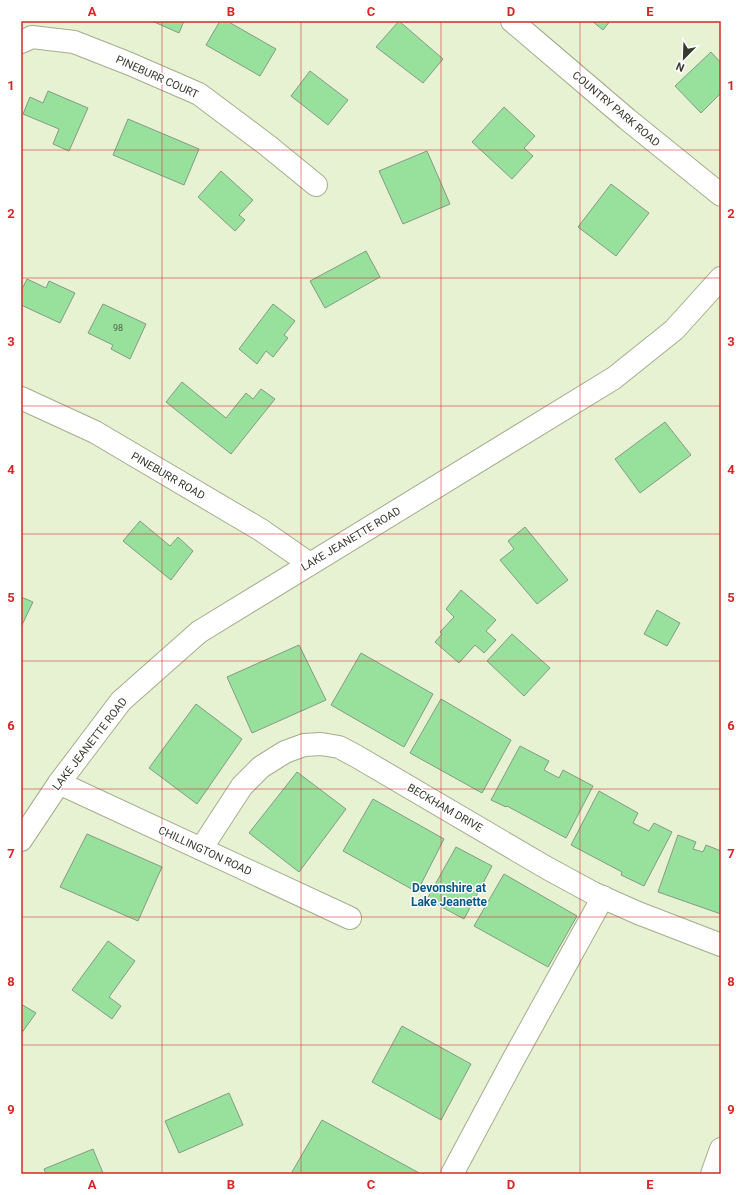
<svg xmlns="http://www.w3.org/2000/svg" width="742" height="1195" viewBox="0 0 742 1195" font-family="Roboto,sans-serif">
<rect width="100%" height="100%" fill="#e7f2d2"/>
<g fill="#98e19d" stroke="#839b84">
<path d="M152,21H184L179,33Z"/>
<path d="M220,21H227L276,49L260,76L206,45Z"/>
<path d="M399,21L443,59L423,83L376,47Z"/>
<path d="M592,21H610L603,30Z"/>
<path d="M711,52L721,63V93L701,113L675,86Z"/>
<path d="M310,71L348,100L328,125L291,96Z"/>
<path d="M48,91L88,108L69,151L53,144L59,129L23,114L30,97L43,103Z"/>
<path d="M504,107L535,136L524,148L533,156L512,179L472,142Z"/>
<path d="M128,119L199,149L184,185L113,155Z"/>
<path d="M427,151L450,204L403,224L379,171Z"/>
<path d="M221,171L253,200L239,215L245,220L235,231L198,197Z"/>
<path d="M611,184L649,213L616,256L578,227Z"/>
<path d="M366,251L380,277L325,308L310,281Z"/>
<path d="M27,279L46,288L49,281L75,293L60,323L21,305V291Z"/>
<path d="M103,304L146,324L130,359L111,349L113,345L88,333Z"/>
<path d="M273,304L295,321L284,335L288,338L273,357L266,351L257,364L239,349Z"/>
<path d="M182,382L226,418L246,393L253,399L261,389L275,399L231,454L166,402Z"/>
<path d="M665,422L691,455L640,493L615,459Z"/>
<path d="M140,521L170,546L178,537L193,551L171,580L123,541Z"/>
<path d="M525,527L568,580L537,604L500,560L514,549L508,541Z"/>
<path d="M461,590L496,620L486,631L496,640L484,653L475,645L459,663L435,642L442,634L440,632L454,617L446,609Z"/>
<path d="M21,597L33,602L21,627Z"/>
<path d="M657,610L680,623L667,646L644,634Z"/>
<path d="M512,634L550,668L524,696L487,661Z"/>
<path d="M299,645L326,700L252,733L227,677Z"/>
<path d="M361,653L433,694L404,747L331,705Z"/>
<path d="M441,699L511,740L482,793L410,753Z"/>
<path d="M196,704L242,739L197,804L149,768Z"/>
<path d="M520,746L549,761L544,770L559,778L563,770L593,786L566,838L507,806L506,807L491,800Z"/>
<path d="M297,772L346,809L299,872L249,833Z"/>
<path d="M599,791L638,813L633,823L649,831L654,823L672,832L644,886L621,875L622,872L571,845Z"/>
<path d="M373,799L444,839L417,892L343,851Z"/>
<path d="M87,834L162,867L138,921L60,887Z"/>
<path d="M678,835L696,842L693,849L703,852L706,845L721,851V914L658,892Z"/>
<path d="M456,847L492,866L464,919L427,899Z"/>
<path d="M504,874L577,916L548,967L474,926Z"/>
<path d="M108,941L135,961L109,997L121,1006L112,1019L72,990Z"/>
<path d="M21,1004L36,1013L21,1034Z"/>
<path d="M402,1026L471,1064L441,1120L372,1082Z"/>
<path d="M229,1093L243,1125L179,1153L165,1121Z"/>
<path d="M322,1120L421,1174H295L292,1172Z"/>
<path d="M93,1149L103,1173L100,1174H46L44,1169Z"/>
</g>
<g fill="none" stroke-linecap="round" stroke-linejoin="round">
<g stroke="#a3ad8e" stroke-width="24">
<g id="minor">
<path d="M512,21L627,119L721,195"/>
<path d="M21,42L32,37L74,42L130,64L199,94L267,145L316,185"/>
<path d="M21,398L95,432L261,530L310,564"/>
<path d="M59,783L350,918"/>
<path d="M21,840L59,783L121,701L199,632L614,378L674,330L721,278"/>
<path d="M201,849L242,786L261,767L285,752L304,745L321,744L339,747L356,756L547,868L593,893L638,913L721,945"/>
<path d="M452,1174L513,1060L603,897"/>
</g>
</g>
<g stroke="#a3ad8e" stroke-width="24">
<path id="major" d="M712,1174L721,1149"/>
</g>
<use href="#minor" stroke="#fff" stroke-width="22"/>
<use href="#major" stroke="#fff" stroke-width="22"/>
</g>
<path fill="none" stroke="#d62828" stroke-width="1" stroke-opacity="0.55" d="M162,21V1174M301,21V1174M441,21V1174M580,21V1174M21,150H721M21,278H721M21,406H721M21,534H721M21,661H721M21,789H721M21,917H721M21,1045H721"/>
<g text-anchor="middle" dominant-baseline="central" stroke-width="3" stroke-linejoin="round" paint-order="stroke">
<g font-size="9" fill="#4f644a">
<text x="118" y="328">98</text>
</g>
<g font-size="11" fill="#373b2e" stroke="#fff">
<text transform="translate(157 77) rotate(24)">PINEBURR COURT</text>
<text transform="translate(616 109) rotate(40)">COUNTRY PARK ROAD</text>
<text transform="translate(168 476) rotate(30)">PINEBURR ROAD</text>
<text transform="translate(351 539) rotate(-31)">LAKE JEANETTE ROAD</text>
<text transform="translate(90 744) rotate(-52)">LAKE JEANETTE ROAD</text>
<text transform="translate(445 808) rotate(30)">BECKHAM DRIVE</text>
<text transform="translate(205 851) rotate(25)">CHILLINGTON ROAD</text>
</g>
<g font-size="12" font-weight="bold" fill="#085784" stroke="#fff">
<text x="449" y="888">Devonshire at<tspan x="449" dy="14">Lake Jeanette</tspan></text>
</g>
</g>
<rect width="742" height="1195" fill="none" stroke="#ffffff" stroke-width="44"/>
<g transform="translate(684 58) rotate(203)" stroke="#ffffff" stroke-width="3" paint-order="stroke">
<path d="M0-3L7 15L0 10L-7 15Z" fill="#373b2e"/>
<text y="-6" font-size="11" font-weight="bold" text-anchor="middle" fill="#373b2e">N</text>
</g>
<rect x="22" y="22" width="698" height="1151" fill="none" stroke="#d62828" stroke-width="1.5"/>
<g font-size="13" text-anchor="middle" font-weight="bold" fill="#d62828">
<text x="92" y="16">A</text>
<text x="231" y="16">B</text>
<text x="371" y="16">C</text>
<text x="511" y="16">D</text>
<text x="650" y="16">E</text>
<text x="11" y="90">1</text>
<text x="731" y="90">1</text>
<text x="11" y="218">2</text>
<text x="731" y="218">2</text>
<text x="11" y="346">3</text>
<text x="731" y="346">3</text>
<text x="11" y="474">4</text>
<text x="731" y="474">4</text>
<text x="11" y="602">5</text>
<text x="731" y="602">5</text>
<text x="11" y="730">6</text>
<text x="731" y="730">6</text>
<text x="11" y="858">7</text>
<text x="731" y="858">7</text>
<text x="11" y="986">8</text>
<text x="731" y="986">8</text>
<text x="11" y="1114">9</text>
<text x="731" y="1114">9</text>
<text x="92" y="1189">A</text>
<text x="231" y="1189">B</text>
<text x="371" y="1189">C</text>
<text x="511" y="1189">D</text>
<text x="650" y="1189">E</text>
</g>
</svg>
